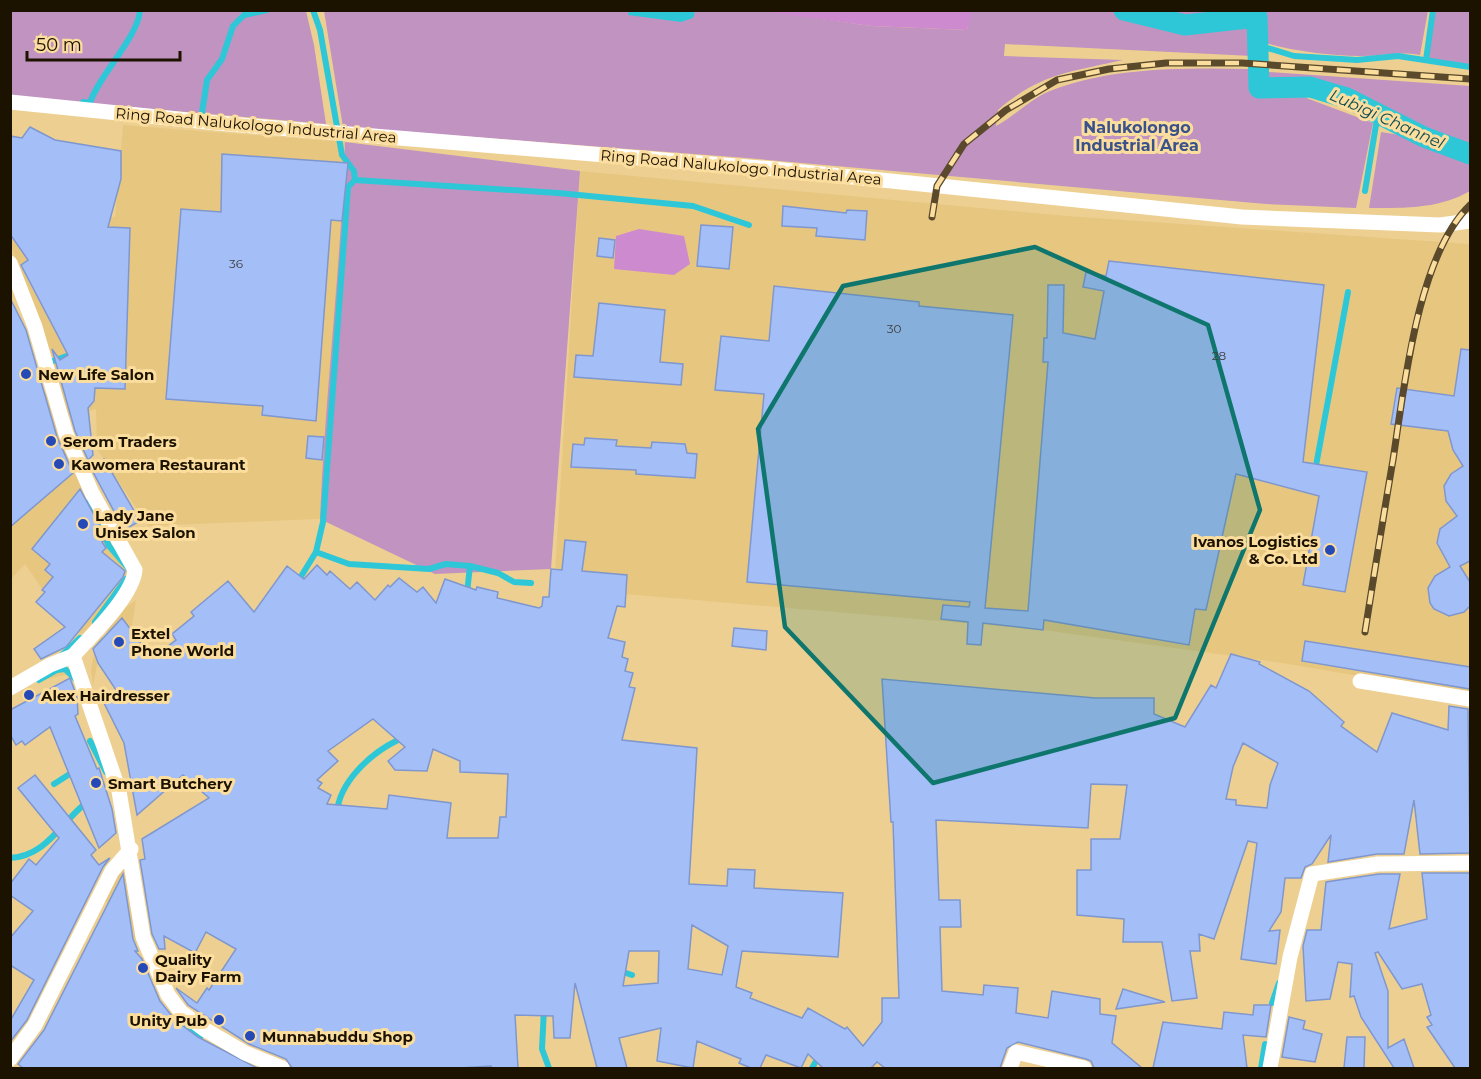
<svg xmlns="http://www.w3.org/2000/svg" width="1481" height="1079" viewBox="0 0 1481 1079" font-family="Montserrat,sans-serif">
<rect width="100%" height="100%" fill="#edd091"/>
<g fill="#e7c780">
<path d="M123,125L345,142L342,221L320,519L148,526L97,449L96,409L66,418L59,381L42,325L11,246L10,186L102,218L115,217Z"/>
<path d="M580,171L1067,216L1470,244V695L1282,663L1043,630L554,588Z"/>
<path d="M50,390L132,570L112,601L82,634L68,627L25,564L11,579V415Z"/>
<path d="M136,600L131,633L103,632L93,687L91,670L95,647L103,632L115,615Z"/>
<path d="M59,667L68,668L73,673L31,683Z"/>
<path d="M128,865L142,950L102,896L119,867Z"/>
</g>
<g fill="#c093c1">
<path d="M759,10L871,26L967,30L971,10L1112,11L1179,29L1251,22L1252,56L1005,44L1004,56L1123,60C1070,72 1041,73 998,110L996,126C1014,117 1030,99 1050,91C1112,67 1183,68 1249,69L1250,93L1301,96L1373,123L1356,208L1266,204L746,158L343,127L324,11Z"/>
<path d="M10,11H306L314,45L326,124L11,97Z"/>
<path d="M1143,11H1428L1420,55C1399,51 1381,56 1360,56C1326,55 1294,51 1262,42L1260,12L1183,19Z"/>
<path d="M1431,11H1470V65L1426,60Z"/>
<path d="M1269,72L1470,86V148L1322,84L1288,81L1267,82Z"/>
<path d="M1381,132L1406,136L1463,158L1470,165V191C1439,209 1405,208 1369,208Z"/>
<path d="M345,142L580,171L551,569L435,574L320,519C325,393 341,268 345,142Z"/>
</g>
<g fill="#cd8ace">
<path d="M760,11L971,10L972,11L967,30L871,26Z"/>
<path d="M639,229L684,236L690,264L674,275L614,269L616,236Z"/>
</g>
<path fill="#2ec7d7" d="M629,11V10L695,11L693,18L681,22L628,15Z"/>
<g fill="none" stroke-linecap="round" stroke-linejoin="round">
<g stroke="#2ec7d7" stroke-width="6">
<path d="M313,10L320,30L342,155L354,171L355,180L558,193L693,206L749,225"/>
<path d="M1258,45L1294,56L1357,60L1398,56L1470,67"/>
<path d="M1426,60L1433,10"/>
<path d="M83,102L90,103C97,78 139,36 140,10"/>
<path d="M202,113L207,80L222,59L233,26L244,15L267,10"/>
<path d="M1365,191L1378,113"/>
<path d="M53,361L72,354"/>
<path d="M1315,471L1348,292"/>
<path d="M89,502L109,546L128,568"/>
<path d="M316,552L349,564L429,569L446,564L470,566L467,593"/>
<path d="M470,566L498,573L514,582L531,583"/>
<path d="M297,583L316,552L323,522L348,187L355,180"/>
<path d="M95,622L126,579"/>
<path d="M61,656L80,638"/>
<path d="M39,680L57,670L65,669L76,680"/>
<path d="M90,741L106,772"/>
<path d="M54,784L76,770"/>
<path d="M337,813C339,782 371,753 398,740"/>
<path d="M10,858C47,856 61,822 87,802"/>
<path d="M620,971L632,975"/>
<path d="M1272,1003L1279,983"/>
<path d="M544,1009L542,1049L549,1068"/>
<path d="M175,1027L186,1026L200,1038"/>
<path d="M261,1067L262,1068"/>
<path d="M812,1068L819,1056"/>
<path d="M1261,1068L1265,1044"/>
</g>
<path stroke="#2ec7d7" stroke-width="21" d="M1124,10L1185,25L1257,17L1259,88L1310,87L1347,98L1424,137L1470,154"/>
</g>
<g fill="#a4bef7" stroke="#7f97ce" stroke-width="1.5" fill-rule="evenodd">
<path d="M30,127L55,140L121,151V179L108,227L130,228L125,389L95,388L94,401L88,408L93,455L88,460L75,431L52,349L60,360L68,355L21,265L28,260L10,234V136L22,138Z"/>
<path d="M222,154L348,163L342,221L331,220L316,421L262,415L263,406L166,399L181,209L221,212Z"/>
<path d="M783,206L846,213L847,210L867,211L865,240L816,236L817,228L782,226Z"/>
<path d="M701,225L733,227L729,269L697,266Z"/>
<path d="M599,238L615,240L613,258L597,256Z"/>
<path d="M1109,261L1324,285L1303,462L1367,472L1345,592L1303,585L1319,496L1236,474L1206,610L1195,609L1189,645L1044,620L1043,630L983,623L981,645L967,644L968,622L941,619L943,605L969,607L970,602L747,582L764,394L715,390L721,336L769,341L774,286L919,302V306L1013,315L985,608L1028,611L1048,362H1043L1044,338H1047L1048,285H1064L1063,333L1095,339L1104,291L1083,287L1086,272L1106,276Z"/>
<path d="M10,298L26,330L57,437L73,473L10,527Z"/>
<path d="M599,303L665,310L660,362L683,364L681,385L574,377L576,355L593,356Z"/>
<path d="M1461,349L1470,350V561L1460,566L1470,582V606L1464,612L1449,616L1434,609L1430,603L1428,588L1435,576L1450,567L1437,543L1440,529L1457,516L1446,501L1444,486L1451,474L1463,466L1453,450L1448,431L1391,424L1397,388L1454,396Z"/>
<path d="M308,436L324,437L322,460L306,458Z"/>
<path d="M585,438L617,440L616,446L651,448L652,442L685,444L687,453L697,454L695,478L636,474V470L571,467L573,444L584,445Z"/>
<path d="M104,459L140,521L124,530L93,472Z"/>
<path d="M80,489L107,539L102,542L106,548L102,552L125,571L123,577L66,647L41,659L34,649L65,627L36,602L45,592L42,590L53,577L45,570L50,564L32,549Z"/>
<path d="M565,540L586,542L582,571L627,575L625,607L617,606L608,638L625,642L622,657L628,659L625,671L633,673L629,687L635,688L622,740L697,748L689,884L727,886L728,869L755,870L754,888L843,893L838,957L742,951L736,987L752,993L750,998L802,1018L808,1008L845,1029L847,1027L863,1046L882,1022V998H899L893,822H891L882,679L1095,698H1154V714L1185,727L1211,685L1216,688L1231,654L1260,662L1259,664L1309,691L1344,722L1341,726L1377,752L1392,713L1448,730L1449,706L1468,709L1470,853L1420,854L1414,800L1404,854H1377L1328,862L1331,835L1312,864L1305,867L1301,878H1285L1281,912L1269,931L1280,930L1276,964L1241,959L1257,843L1248,841L1214,939L1199,934L1200,951H1190L1197,998L1172,1001L1162,942H1123L1124,919L1077,915V870H1091V839H1120L1127,785L1091,784L1088,828L936,820L939,900H960L961,927H940L942,991L983,995L984,985L1018,988L1016,1013L1048,1018L1052,991L1100,999V1014L1116,1016L1112,1043L1142,1068H1094L1091,1061L1086,1059L1018,1042L1007,1048L1000,1068H885L877,1062L871,1068H823L808,1054L801,1068L766,1055L760,1068H751L739,1063L741,1059L697,1041L693,1068L657,1061L661,1028L619,1038L627,1068H597L575,983L570,1038H554L553,1016L515,1015L518,1068H492L491,1066L460,1068H292L286,1059L249,1044L188,1005L176,988L197,1003L207,988L209,990L236,949L206,932L195,953L164,936L165,949H159L152,934L140,860L145,859L142,839L209,798L183,775L137,815L124,743L104,703L120,696L98,663L93,649L122,618L152,658L176,640L172,634L194,616L191,612L228,581L254,612L287,566L304,579L317,565L327,575L330,571L350,589L357,582L375,600L388,585L390,587L399,578L417,592L423,587L436,603L445,579L476,590L477,587L498,592L497,598L539,608L542,606L543,597H549L551,569L562,570ZM373,719L405,747L388,761L395,770L427,771L433,749L460,761V772L508,774L506,817H500L498,838H447L451,803L389,795L387,809L327,804L331,795L318,788L322,783L317,780L338,761L328,751ZM1243,743L1278,763L1270,785L1267,808L1236,805V800L1226,799L1233,767ZM692,925L728,946L722,975L688,969ZM629,951H659L658,983L623,986Z"/>
<path d="M734,628L767,631L766,650L732,646Z"/>
<path d="M1305,641L1470,667V689L1302,661Z"/>
<path d="M70,678L77,697L78,714L75,716L97,769L99,768L112,809L116,833L99,848L50,727L25,745L22,741L16,745L11,736L10,710Z"/>
<path d="M35,775L96,850L91,855L99,865L110,858L103,867L27,1020L10,1042V1021L34,980L10,965V938L33,911L10,895V884L29,859L36,865L59,838L18,788Z"/>
<path d="M1422,873H1470V1068H1455L1427,1027L1432,1025L1427,1017L1431,1015L1422,984L1402,989L1378,952L1375,953L1388,991V1048L1404,1039L1414,1068H1394L1361,1017L1354,996L1350,997L1352,964L1338,962L1330,999L1306,1001L1303,946L1307,930H1321L1326,882L1379,874H1400L1389,929L1427,919Z"/>
<path d="M123,874L133,939L138,951H135L142,959L160,1001L175,1020L198,1037L257,1068H23L18,1064L44,1030Z"/>
<path d="M1123,989L1165,1002L1116,1009Z"/>
<path d="M1254,1005H1271L1266,1037L1243,1035L1247,1068H1153L1163,1022L1222,1029L1224,1012L1253,1015Z"/>
<path d="M1289,1017L1305,1021L1303,1029L1322,1034L1315,1062L1282,1057Z"/>
<path d="M1347,1037H1365L1364,1068H1344Z"/>
</g>
<g fill="none" stroke-linecap="round" stroke-linejoin="round">
<g stroke="#fff" stroke-width="15">
<path d="M10,102L217,123L774,169L1242,217L1440,225L1470,221"/>
<path d="M10,263L35,327L66,434L92,493L135,570C133,596 90,637 73,656L119,791L143,937L168,995L181,1012L204,1029L245,1053L282,1068"/>
<path d="M1360,681L1470,699"/>
<path d="M10,688L50,665L73,656"/>
<path d="M10,1059L35,1025L112,871L131,849"/>
<path d="M1010,1068L1016,1052L1084,1068"/>
<path d="M1270,1068L1290,957L1312,874L1378,864L1470,863"/>
</g>
<g stroke="#5a4a2b" stroke-width="7">
<g id="rail">
<path d="M932,217L937,186L964,144L1006,110L1057,80L1109,69L1166,63H1242L1470,79"/>
<path d="M1365,632C1374,575 1383,518 1393,460C1404,389 1417,256 1470,205"/>
</g>
</g>
<use href="#rail" stroke="#fbdd9e" stroke-width="4.5" stroke-dasharray="14" stroke-linecap="butt"/>
</g>
<path fill="#0f766e" fill-opacity="0.2" stroke="#0f766e" stroke-width="4.5" stroke-linejoin="round" d="M1035,247L1208,325L1260,510L1175,718L933,783L785,627L758,429L843,286Z"/>
<g fill="#2649b8" stroke="#fbdd9e" stroke-width="2">
<circle cx="26" cy="374" r="6"/>
<circle cx="51" cy="441" r="6"/>
<circle cx="59" cy="464" r="6"/>
<circle cx="83" cy="524" r="6"/>
<circle cx="1330" cy="550" r="6"/>
<circle cx="119" cy="642" r="6"/>
<circle cx="29" cy="695" r="6"/>
<circle cx="96" cy="783" r="6"/>
<circle cx="143" cy="968" r="6"/>
<circle cx="219" cy="1020" r="6"/>
<circle cx="250" cy="1036" r="6"/>
</g>
<g text-anchor="middle" dominant-baseline="central" stroke-width="6" stroke-linejoin="round" paint-order="stroke">
<g font-size="12" fill="#3e3d3e">
<text x="236" y="263">36</text>
<text x="894" y="328">30</text>
<text x="1219" y="355">28</text>
</g>
<g font-size="15" fill="#1c1200" stroke="#fbdd9e">
<text transform="translate(256 125) rotate(5)">Ring Road Nalukologo Industrial Area</text>
<text transform="translate(741 167) rotate(5)">Ring Road Nalukologo Industrial Area</text>
</g>
<g font-size="15" font-weight="bold" fill="#1c1200" stroke="#fbdd9e" text-anchor="start">
<text x="38" y="374">New Life Salon</text>
<text x="63" y="441">Serom Traders</text>
<text x="71" y="464">Kawomera Restaurant</text>
<text x="95" y="515">Lady Jane<tspan x="95" dy="17">Unisex Salon</tspan></text>
<text x="1318" y="541" text-anchor="end">Ivanos Logistics<tspan x="1318" dy="17">&amp; Co. Ltd</tspan></text>
<text x="131" y="633">Extel<tspan x="131" dy="17">Phone World</tspan></text>
<text x="41" y="695">Alex Hairdresser</text>
<text x="108" y="783">Smart Butchery</text>
<text x="155" y="959">Quality<tspan x="155" dy="17">Dairy Farm</tspan></text>
<text x="207" y="1020" text-anchor="end">Unity Pub</text>
<text x="262" y="1036">Munnabuddu Shop</text>
</g>
<g font-size="16" font-style="italic" fill="#0c4c52" stroke="#fbdd9e">
<text transform="translate(1387 119) rotate(24)">Lubigi Channel</text>
</g>
<g font-size="16" font-weight="bold" fill="#3a528c" stroke="#fbdd9e">
<text x="1137" y="127">Nalukolongo<tspan x="1137" dy="18">Industrial Area</tspan></text>
</g>
</g>
<rect width="1481" height="1079" fill="none" stroke="#1c1200" stroke-width="24"/>
<path d="M27 51v9h153v-9" fill="none" stroke="#1c1200" stroke-width="3"/>
<text x="36" y="51" font-size="18" fill="#1c1200" stroke="#fbdd9e" stroke-width="4.5" paint-order="stroke">50 m</text>
</svg>
